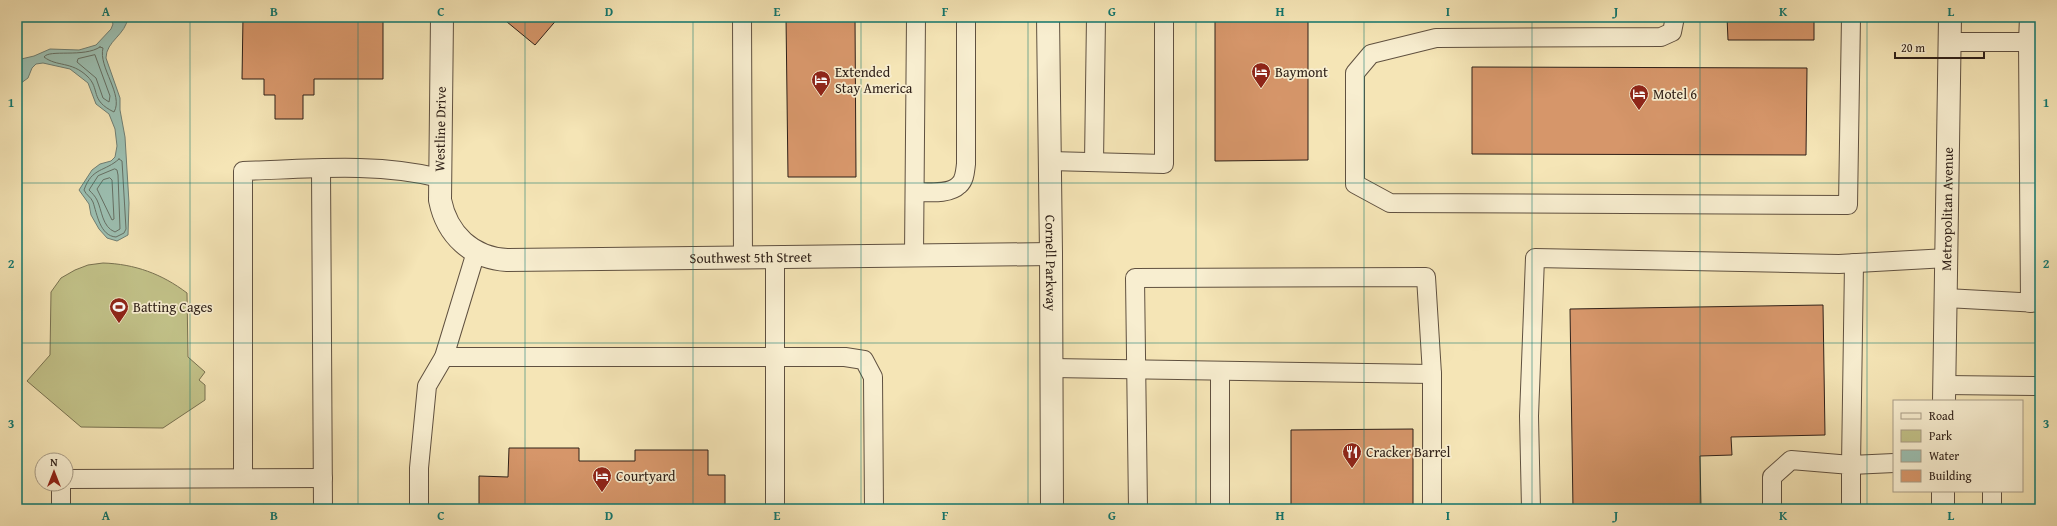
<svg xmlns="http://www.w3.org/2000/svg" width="2057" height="526" viewBox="0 0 2057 526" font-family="'Gentium Book Plus',serif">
<rect width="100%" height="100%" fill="#f5e5b6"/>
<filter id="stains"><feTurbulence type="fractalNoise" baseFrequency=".005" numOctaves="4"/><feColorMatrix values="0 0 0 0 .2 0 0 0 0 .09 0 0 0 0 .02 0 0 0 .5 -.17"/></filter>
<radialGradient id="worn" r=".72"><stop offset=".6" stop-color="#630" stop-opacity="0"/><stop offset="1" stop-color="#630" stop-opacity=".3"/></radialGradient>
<path fill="#c2c289" stroke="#787150" d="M103,263C135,264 162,274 187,293L188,357L205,372L199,380L205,385V400L163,428L81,427L27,381L50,355L51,292L61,278L75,270L88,265Z"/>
<path fill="#9cbfb1" stroke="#707f74" d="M108,17H128C126,35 106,41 106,58L120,98V110L125,137L129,203L128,235L117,241L107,238L99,229L91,215L89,204L79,190L92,170L100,164L111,161L115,157L117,146L115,129L109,114L96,104L88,83L70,69L43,63L36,64L32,68L28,78L17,86V60L34,56L50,49L79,50L96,45L111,29L113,24L111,19Z"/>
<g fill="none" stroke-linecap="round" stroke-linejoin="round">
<g stroke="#667064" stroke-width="1">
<path d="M100,47L103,48C98,67 124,95 114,112C89,100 101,89 87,76C71,61 57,67 44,57C49,49 84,58 100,47Z"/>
<path d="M95,55L110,96L109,102L103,98L96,78L77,62L78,59Z"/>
<path d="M119,159L122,161L126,229L124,233L116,237C100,236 97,214 93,202C91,197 86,195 84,190C92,167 105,172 119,159Z"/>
<path d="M115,169L117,170L118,175L120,229L115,232C102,227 102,210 97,200C95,196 92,193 89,190L98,176Z"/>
<path d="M110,178L112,180L114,219L112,220L97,189L103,180Z"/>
</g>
</g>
<g fill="#d6966a" stroke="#2f2018">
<path d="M243,17H383V79H314V95H303V119H275V95H264V79H242Z"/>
<path d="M501,17H559L535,45Z"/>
<path d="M786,17H855L856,177H788Z"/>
<path d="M1215,17H1308V160L1215,161Z"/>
<path d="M1727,17H1814V40H1728Z"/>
<path d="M1472,67L1807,68L1806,155L1472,154Z"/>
<path d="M1823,305L1825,435L1731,437L1732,455L1700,456L1701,509H1573L1570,309Z"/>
<path d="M1413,429V509H1291V430Z"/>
<path d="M509,448H579V461H635V450H708V475H725V509H479V476L508,477Z"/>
<path d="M2040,462V509H2036L2037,466Z"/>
</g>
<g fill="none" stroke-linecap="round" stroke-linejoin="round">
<g stroke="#605140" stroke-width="20">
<g id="lane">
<path d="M742,17L743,257"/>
<path d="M1675,17L1672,32L1661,37L1436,38L1371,54L1355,73V184L1390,203L1848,205L1851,17"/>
<path d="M1950,42H2028L2029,17"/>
<path d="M2028,42L2030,303"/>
<path d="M1050,161L1164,164V17"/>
<path d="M1094,162L1096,17"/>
<path d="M321,169L323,509"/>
<path d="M915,192C928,192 949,195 959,185C965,180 965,171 966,164V17"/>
<path d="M914,255L916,17"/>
<path d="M775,257V509"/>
<path d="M1854,263L1851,465L1894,463"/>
<path d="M1946,298L2040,303"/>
<path d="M444,357H845L864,360L873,377L874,509"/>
<path d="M1052,368L1432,374"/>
<path d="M1220,371V509"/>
<path d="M1945,385L2040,386"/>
<path d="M243,478V171C308,169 376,162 440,178"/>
<path d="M66,479L323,478"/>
<path d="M61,484V509"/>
<path d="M1992,491V509"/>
<path d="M419,509V468L427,386L444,357L476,252"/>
<path d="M1138,509L1135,278L1426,277L1432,374V509"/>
<path d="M1531,509L1529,416L1535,258L1839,264L1947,258"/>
<path d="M1772,509V477L1791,460L1851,465V509"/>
</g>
</g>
<g stroke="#605140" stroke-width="24">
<g id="street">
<path id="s1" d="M442,17L440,200C447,235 472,258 507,260L1051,254"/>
<path id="s2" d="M1048,17L1051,254L1052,509"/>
<path id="s3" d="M1944,401L1950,17"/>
<path d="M1943,509V491"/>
</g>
</g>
<use href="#lane" stroke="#f8eed0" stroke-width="18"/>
<use href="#street" stroke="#f8eed0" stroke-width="22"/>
</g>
<path fill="none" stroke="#0f766e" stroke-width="1" stroke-opacity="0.55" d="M190,17V509M358,17V509M525,17V509M693,17V509M861,17V509M1028,17V509M1196,17V509M1364,17V509M1532,17V509M1700,17V509M1867,17V509M17,183H2040M17,343H2040"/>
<defs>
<g id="hotel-pin" transform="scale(1)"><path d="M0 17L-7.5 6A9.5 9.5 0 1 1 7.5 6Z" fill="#8f2418" stroke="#f8eed0"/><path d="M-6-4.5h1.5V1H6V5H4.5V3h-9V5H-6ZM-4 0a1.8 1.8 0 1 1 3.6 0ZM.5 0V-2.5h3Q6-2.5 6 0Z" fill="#fff"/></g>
<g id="stadium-pin" transform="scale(1)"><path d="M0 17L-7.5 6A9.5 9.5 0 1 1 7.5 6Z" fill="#8f2418" stroke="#f8eed0"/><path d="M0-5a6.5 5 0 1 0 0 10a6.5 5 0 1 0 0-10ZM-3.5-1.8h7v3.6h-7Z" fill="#fff"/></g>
<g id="restaurant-pin" transform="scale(1)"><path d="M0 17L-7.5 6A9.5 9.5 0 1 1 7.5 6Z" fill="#8f2418" stroke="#f8eed0"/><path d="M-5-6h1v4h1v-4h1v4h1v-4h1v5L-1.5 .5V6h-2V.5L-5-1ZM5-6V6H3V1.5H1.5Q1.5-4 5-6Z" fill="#fff"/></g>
</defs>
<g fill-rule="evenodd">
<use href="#hotel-pin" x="1261" y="72"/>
<use href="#hotel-pin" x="821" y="80"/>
<use href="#hotel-pin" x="1639" y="94"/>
<use href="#stadium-pin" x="119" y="307"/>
<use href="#restaurant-pin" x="1352" y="452"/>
<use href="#hotel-pin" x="602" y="476"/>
</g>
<g text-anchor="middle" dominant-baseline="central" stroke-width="3.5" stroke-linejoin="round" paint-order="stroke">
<g font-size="14" fill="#2f2018" stroke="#f8eed0" text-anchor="start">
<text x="835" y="72">Extended<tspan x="835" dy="16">Stay America</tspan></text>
<text x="1275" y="72">Baymont</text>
<text x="1653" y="94">Motel 6</text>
<text x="133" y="307">Batting Cages</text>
<text x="1366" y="452">Cracker Barrel</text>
<text x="616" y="476">Courtyard</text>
</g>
<g font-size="14" fill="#2f2018" stroke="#f8eed0">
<text transform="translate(440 129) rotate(-89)">Westline Drive</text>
<text stroke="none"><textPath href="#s3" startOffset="192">Metropolitan Avenue</textPath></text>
<text stroke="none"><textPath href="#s1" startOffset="524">Southwest 5th Street</textPath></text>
<text stroke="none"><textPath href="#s2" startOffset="246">Cornell Parkway</textPath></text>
</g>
</g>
<rect width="2057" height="526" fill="none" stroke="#f5e5b6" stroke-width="44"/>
<rect x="1893" y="400" width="130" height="92" fill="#f8eed0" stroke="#a89c86"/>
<rect x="1901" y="413" width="20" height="6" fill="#f8eed0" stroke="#a89c86"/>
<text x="1929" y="420" font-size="12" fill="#2f2018">Road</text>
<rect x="1901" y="430" width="20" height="12" fill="#c2c289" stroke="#a89c86"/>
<text x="1929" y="440" font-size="12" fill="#2f2018">Park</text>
<rect x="1901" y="450" width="20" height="12" fill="#9cbfb1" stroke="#a89c86"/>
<text x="1929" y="460" font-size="12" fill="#2f2018">Water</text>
<rect x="1901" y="470" width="20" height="12" fill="#d6966a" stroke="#a89c86"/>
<text x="1929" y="480" font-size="12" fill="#2f2018">Building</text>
<g transform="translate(54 472)"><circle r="19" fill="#f8eed0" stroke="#a89c86"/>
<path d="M0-3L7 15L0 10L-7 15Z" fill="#8f2418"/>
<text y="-6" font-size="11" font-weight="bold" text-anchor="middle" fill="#2f2018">N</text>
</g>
<path d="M1895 52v6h89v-6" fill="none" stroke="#2f2018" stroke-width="2"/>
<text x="1901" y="52" font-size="12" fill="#2f2018" stroke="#f8eed0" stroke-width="3" paint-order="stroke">20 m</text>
<rect x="22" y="22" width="2013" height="482" fill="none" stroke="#0f766e" stroke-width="1.5"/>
<g font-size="13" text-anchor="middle" font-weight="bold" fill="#0f766e">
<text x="106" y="16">A</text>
<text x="274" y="16">B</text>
<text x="441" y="16">C</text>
<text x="609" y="16">D</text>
<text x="777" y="16">E</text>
<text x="945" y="16">F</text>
<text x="1112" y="16">G</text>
<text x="1280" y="16">H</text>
<text x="1448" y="16">I</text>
<text x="1616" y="16">J</text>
<text x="1783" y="16">K</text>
<text x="1951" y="16">L</text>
<text x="11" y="107">1</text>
<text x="2046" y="107">1</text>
<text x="11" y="268">2</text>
<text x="2046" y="268">2</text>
<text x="11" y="428">3</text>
<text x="2046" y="428">3</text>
<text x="106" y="520">A</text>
<text x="274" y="520">B</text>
<text x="441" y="520">C</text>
<text x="609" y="520">D</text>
<text x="777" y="520">E</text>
<text x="945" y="520">F</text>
<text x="1112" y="520">G</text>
<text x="1280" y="520">H</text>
<text x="1448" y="520">I</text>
<text x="1616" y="520">J</text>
<text x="1783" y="520">K</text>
<text x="1951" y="520">L</text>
</g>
<rect width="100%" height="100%" filter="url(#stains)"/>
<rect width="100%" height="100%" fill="url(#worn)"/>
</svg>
